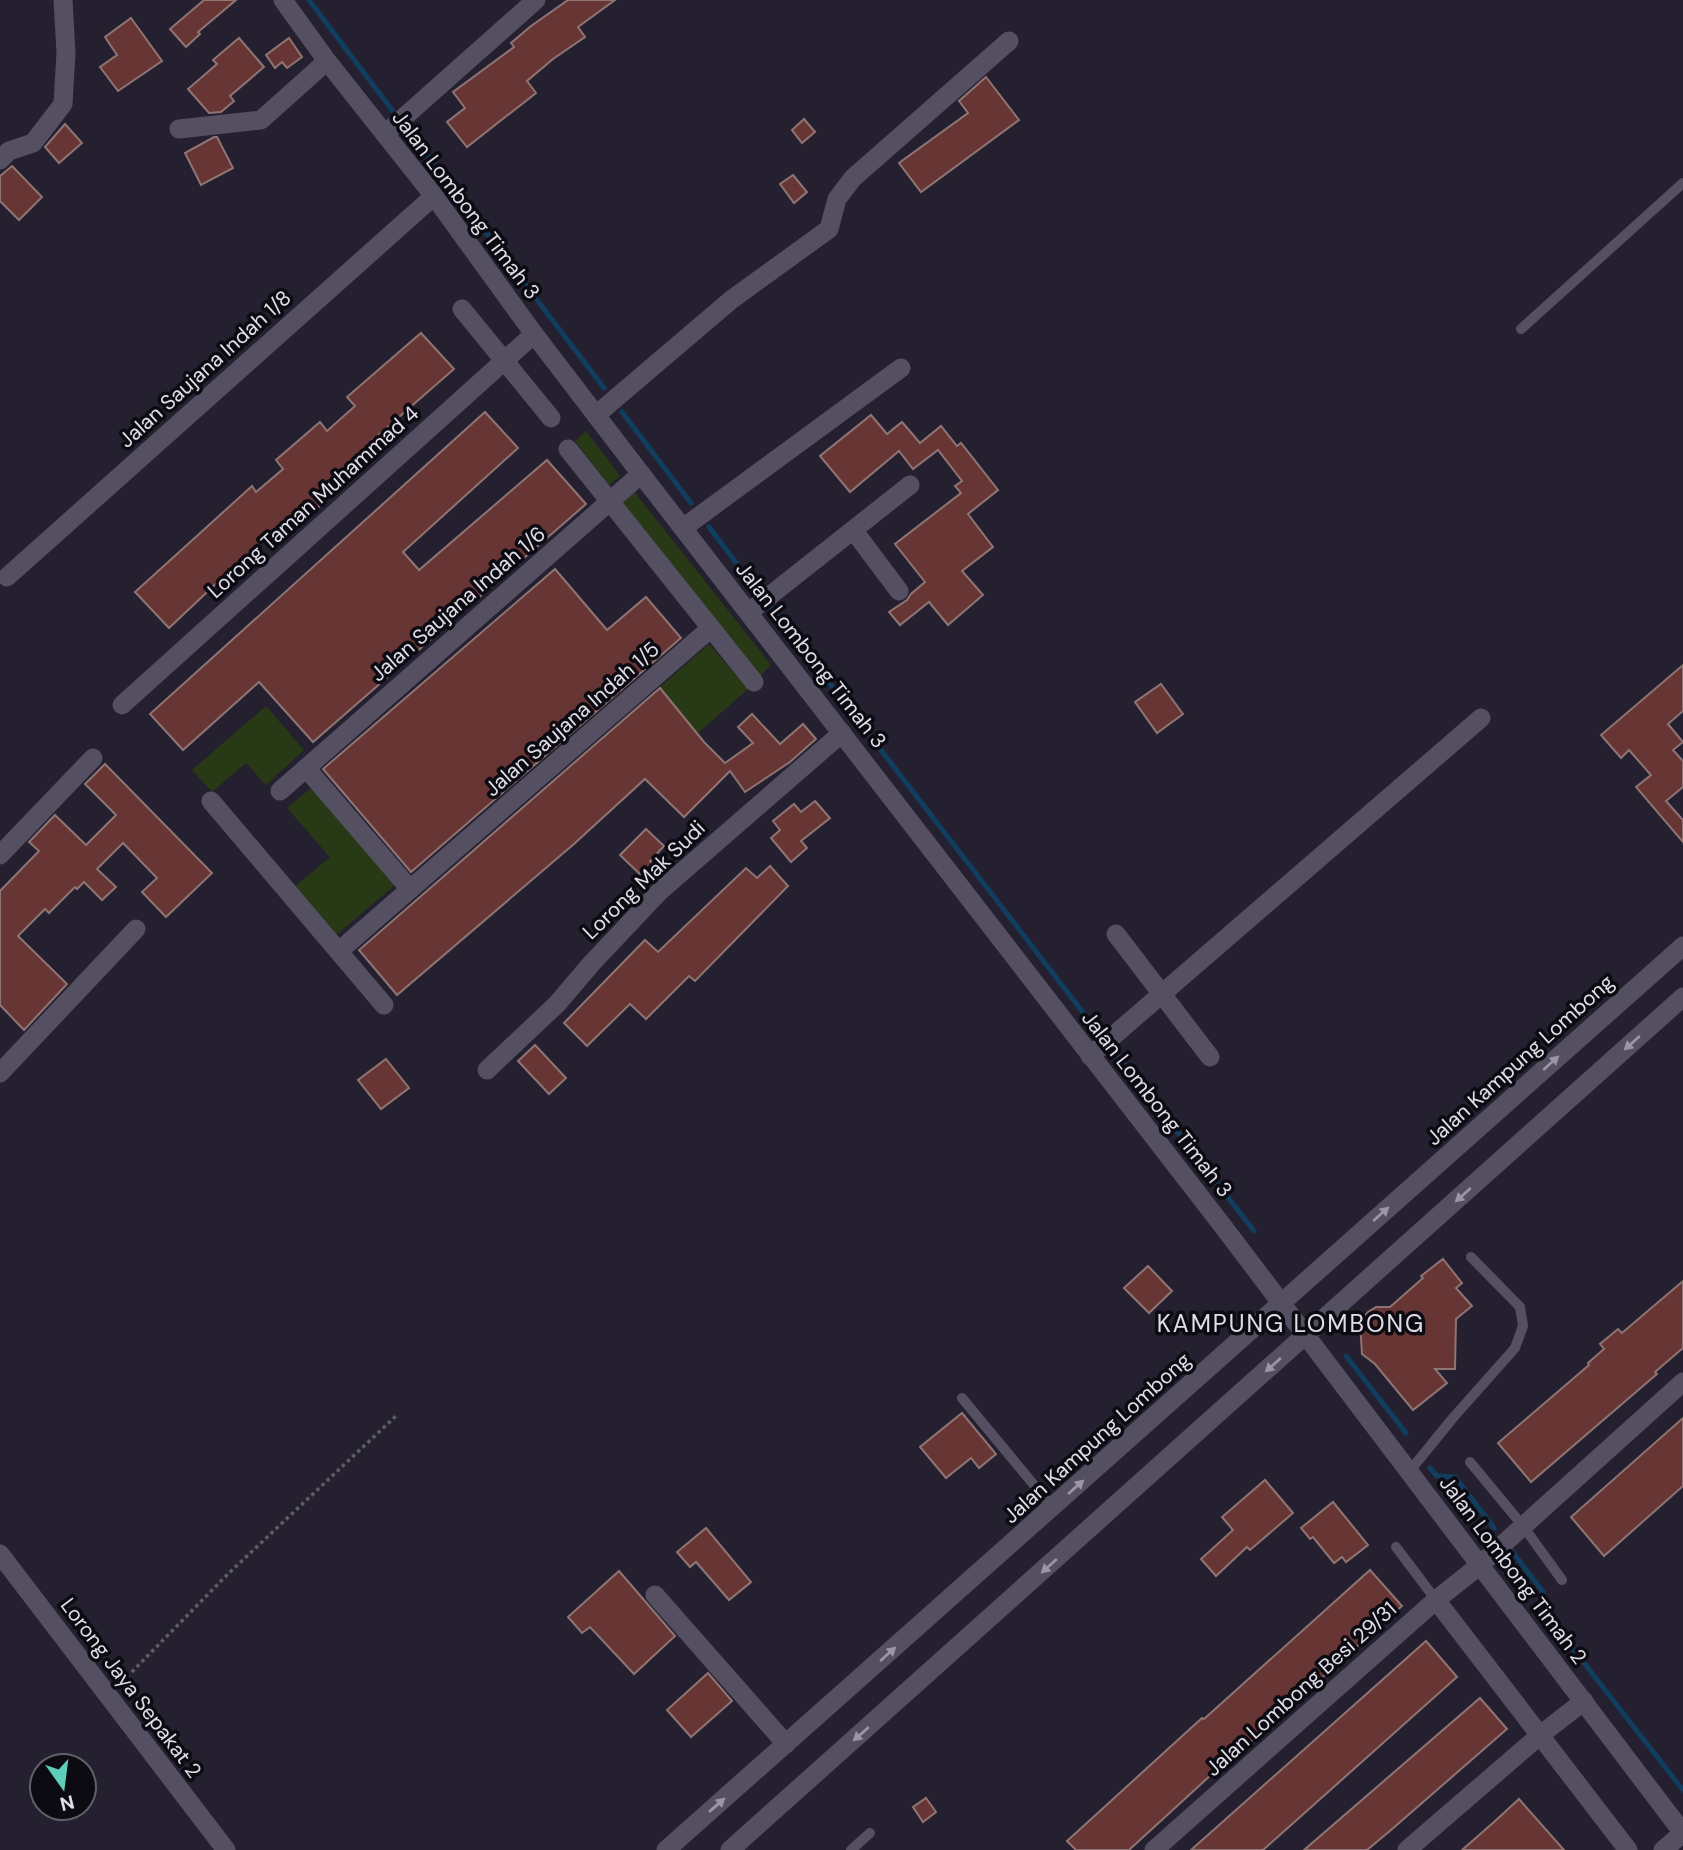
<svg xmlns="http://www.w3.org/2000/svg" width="1683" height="1850" viewBox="0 0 1683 1850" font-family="'DM Sans',sans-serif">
<rect width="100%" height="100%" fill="#252030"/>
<g fill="#283915">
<path d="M586,431L620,476L609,485L575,441Z"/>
<path d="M633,490L771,665L759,677L620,501Z"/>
<path d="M709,644L748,689L697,734L659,688Z"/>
<path d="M266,706L304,750L266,785L246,763L212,792L192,770Z"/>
<path d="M311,788L395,885L335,936L293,888L330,857L287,808Z"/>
</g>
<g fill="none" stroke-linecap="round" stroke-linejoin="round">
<g stroke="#113e5e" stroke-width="5">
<path d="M309,0L392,110"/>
<path d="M411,134L604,388"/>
<path d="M622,412L691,503"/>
<path d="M709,527L753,585"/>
<path d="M770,606L1095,1028"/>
<path d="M1118,1055L1254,1231"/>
<path d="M1346,1356L1406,1433"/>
<path d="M1430,1468L1437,1476L1455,1477L1494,1528"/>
<path d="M1511,1550L1543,1592L1545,1613L1683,1790"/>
</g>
</g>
<g fill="#683535" stroke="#8e7574" stroke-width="2">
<path d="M204,0H236L198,32L200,34L186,47L170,29Z"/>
<path d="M568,0H615L578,27L585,37L553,59L527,81L536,93L467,147L447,122L465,108L453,92L514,47L511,43L531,26Z"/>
<path d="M131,18L162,61L118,91L100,67L117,55L105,37Z"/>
<path d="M239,38L264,67L230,96L234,101L221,112L209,113L188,89L217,64L213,60Z"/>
<path d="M289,38L302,57L287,68L282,62L275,68L266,55Z"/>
<path d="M986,77L1019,120L921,192L899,163L968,113L959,101Z"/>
<path d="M804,119L815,132L802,143L792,130Z"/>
<path d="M65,124L82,143L59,163L45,147Z"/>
<path d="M214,137H217L233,168L201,185L185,153Z"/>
<path d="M12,166L42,197L19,220L0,201V176Z"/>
<path d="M793,175L807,192L794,203L780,184Z"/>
<path d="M421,333L454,369L368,444L376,453L323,499L325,501L314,511L311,509L299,520L294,514L241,560L169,628L135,592L252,486L256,492L283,469L276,460L320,422L327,431L355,406L347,397Z"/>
<path d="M485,412L518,448L403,552L419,570L547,460L586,504L313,742L259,682L183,750L150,714Z"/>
<path d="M871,415L887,434L902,422L920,443L941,426L957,446L961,443L998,490L968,514L993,547L962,571L983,595L948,625L929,602L900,625L889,612L907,600L911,594L925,582L895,544L961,493L955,486L962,481L938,450L913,469L899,451L850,492L820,456Z"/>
<path d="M555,569L607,630L646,597L681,638L411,872L323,769Z"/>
<path d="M1683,665V711L1668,724L1683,742L1673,750L1683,761V787L1666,801L1683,820V842L1636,787L1651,775L1629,750L1621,758L1601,735Z"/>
<path d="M1161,684L1183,714L1157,733L1135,702Z"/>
<path d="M660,688L704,742L725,763L753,743L738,727L752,714L780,744L803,724L816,739L790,762L745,792L730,771L684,817L645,779L574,844L397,995L359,950Z"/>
<path d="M105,764L212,873L166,917L142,892L157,878L123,843L97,869L116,887L102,900L84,882L77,889L75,887L49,913L45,909L18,936L67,984L24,1030L0,1005V891L39,851L29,842L55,815L86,845L116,815L85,784Z"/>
<path d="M815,801L830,818L801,841L807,848L791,862L771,838L780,830L773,821L794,804L801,812Z"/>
<path d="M646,829L664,846L650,861L657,868L646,880L620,855Z"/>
<path d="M770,866L788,886L695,981L689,976L646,1019L630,1004L587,1046L564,1023L645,940L658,952L746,868L757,878Z"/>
<path d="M535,1045L566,1078L549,1094L518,1061Z"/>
<path d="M386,1059L409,1088L381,1109L358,1080Z"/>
<path d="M1443,1259L1462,1283L1456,1288L1472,1306L1456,1319L1455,1369H1435L1447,1383L1413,1410L1375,1364L1362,1354L1360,1322L1368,1312L1376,1307H1390L1423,1278L1421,1276Z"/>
<path d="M1148,1266L1172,1291L1149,1313L1124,1288Z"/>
<path d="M1683,1281V1348L1655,1372L1657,1374L1531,1482L1498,1443L1589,1365L1588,1363L1604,1349L1600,1344L1618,1329L1622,1333Z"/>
<path d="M962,1413L996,1454L979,1468L971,1458L946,1478L920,1447Z"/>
<path d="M1683,1418V1486L1604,1556L1571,1517Z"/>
<path d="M1265,1480L1293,1513L1250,1550L1247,1547L1216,1576L1201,1559L1233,1530L1222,1517Z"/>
<path d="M1333,1502L1368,1545L1346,1562L1342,1557L1334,1563L1313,1537L1310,1539L1301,1528Z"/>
<path d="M706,1528L751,1582L729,1600L696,1562L690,1567L677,1552Z"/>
<path d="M1370,1570L1402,1606L1248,1744L1247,1742L1129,1850H1076L1067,1841L1202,1718L1204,1719Z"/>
<path d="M619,1571L675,1636L634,1674L590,1627L582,1633L568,1617Z"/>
<path d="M1426,1641L1457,1677L1281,1834L1263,1850H1191Z"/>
<path d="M708,1673L732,1701L691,1737L667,1710Z"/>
<path d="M1480,1698L1507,1729L1391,1830L1367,1850H1304Z"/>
<path d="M926,1798L936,1812L923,1822L913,1807Z"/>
<path d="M1519,1799L1564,1850H1462L1494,1822Z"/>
</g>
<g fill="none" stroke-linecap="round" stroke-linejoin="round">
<path stroke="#5f5b69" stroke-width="3.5" stroke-dasharray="3.5 3.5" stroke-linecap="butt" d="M122,1682L229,1573L397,1415"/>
<g stroke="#554f62" stroke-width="10">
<path d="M1521,329L1683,183"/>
<path d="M962,1398L1053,1508"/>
<path d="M1470,1462L1523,1526L1562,1580"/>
<path d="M1409,1472L1452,1419L1515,1348L1523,1326L1520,1307L1471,1257"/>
<path d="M1396,1547L1436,1600"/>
<path d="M851,1850L870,1833"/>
</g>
<g stroke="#554f62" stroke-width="19">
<path d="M283,0L327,61L434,196L534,334L641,474L1222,1225L1683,1833"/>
<path d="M179,129L261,120L327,61"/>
<path d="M385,134L536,0"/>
<path d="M0,160L9,151L33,143L63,104L66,53L63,0"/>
<path d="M462,309L551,418"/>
<path d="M596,415L731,300L829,229L837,199L853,178L1009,41"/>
<path d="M683,528L901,368"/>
<path d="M854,531L899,591"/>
<path d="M7,577L434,196"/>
<path d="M749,612L910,485"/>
<path d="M711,628L754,682"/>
<path d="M122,705L534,334"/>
<path d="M306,768L410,889"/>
<path d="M280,791L641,474"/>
<path d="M211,801L384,1005"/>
<path d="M0,855L93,758"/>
<path d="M1116,934L1210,1057"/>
<path d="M339,951L711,628L568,449"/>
<path d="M1090,1056L1481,718"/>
<path d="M487,1070L557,1004L591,964L660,891L842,733"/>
<path d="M0,1073L136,929"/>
<path d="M0,1554L226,1850"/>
<path d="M655,1595L786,1744"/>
<path d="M1436,1600L1628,1850"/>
<path d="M1154,1850L1436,1600L1480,1565L1683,1382"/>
<path d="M1407,1850L1539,1736L1584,1701"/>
<path d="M1663,1850L1683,1833"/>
</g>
<g stroke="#554f62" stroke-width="19">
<path d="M666,1850L1683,946"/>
<path d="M730,1850L1683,997"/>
</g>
</g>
<defs><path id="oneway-solid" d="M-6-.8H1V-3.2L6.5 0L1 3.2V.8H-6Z" transform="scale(1.75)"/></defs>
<g fill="#9a96a6">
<use href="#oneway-solid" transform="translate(1632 1043) rotate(138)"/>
<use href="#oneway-solid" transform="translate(1551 1063) rotate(-42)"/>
<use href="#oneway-solid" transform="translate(1463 1195) rotate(138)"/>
<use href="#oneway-solid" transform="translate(1381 1214) rotate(-42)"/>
<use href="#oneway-solid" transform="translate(1273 1365) rotate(138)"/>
<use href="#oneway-solid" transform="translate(1076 1487) rotate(-42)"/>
<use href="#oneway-solid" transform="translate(1049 1566) rotate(138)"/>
<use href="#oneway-solid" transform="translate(888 1654) rotate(-42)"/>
<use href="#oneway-solid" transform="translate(861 1734) rotate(138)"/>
<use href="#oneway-solid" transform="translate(717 1805) rotate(-41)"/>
</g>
<g text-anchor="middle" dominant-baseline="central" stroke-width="7" stroke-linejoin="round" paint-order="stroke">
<g font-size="21" fill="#e0dde9" stroke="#0d0b12">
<text transform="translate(466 205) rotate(53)">Jalan Lombong Timah 3</text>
<text transform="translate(205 369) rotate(-42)">Jalan Saujana Indah 1/8</text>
<text transform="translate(313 502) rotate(-42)">Lorong Taman Muhammad 4</text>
<text transform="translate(458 604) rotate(-41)">Jalan Saujana Indah 1/6</text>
<text transform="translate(811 655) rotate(52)">Jalan Lombong Timah 3</text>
<text transform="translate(572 719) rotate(-41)">Jalan Saujana Indah 1/5</text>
<text transform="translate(644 880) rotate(-44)">Lorong Mak Sudi</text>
<text transform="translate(1520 1060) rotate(-42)">Jalan Kampung Lombong</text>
<text transform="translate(1157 1104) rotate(52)">Jalan Lombong Timah 3</text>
<text transform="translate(1097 1438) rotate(-42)">Jalan Kampung Lombong</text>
<text transform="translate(1513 1570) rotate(53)">Jalan Lombong Timah 2</text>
<text transform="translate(131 1688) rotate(53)">Lorong Jaya Sepakat 2</text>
<text transform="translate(1301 1689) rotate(-42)">Jalan Lombong Besi 29/31</text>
</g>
<g font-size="24" letter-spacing="2" fill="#e0dde9" stroke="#0d0b12">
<text x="1291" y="1323">KAMPUNG LOMBONG</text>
</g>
</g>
<g transform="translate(63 1787) rotate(166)"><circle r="33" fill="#0d0b12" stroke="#615f68" stroke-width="2"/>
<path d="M0-5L12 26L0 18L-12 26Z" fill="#5cceba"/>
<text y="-10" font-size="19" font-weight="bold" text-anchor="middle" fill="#e0dde9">N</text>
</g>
</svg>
